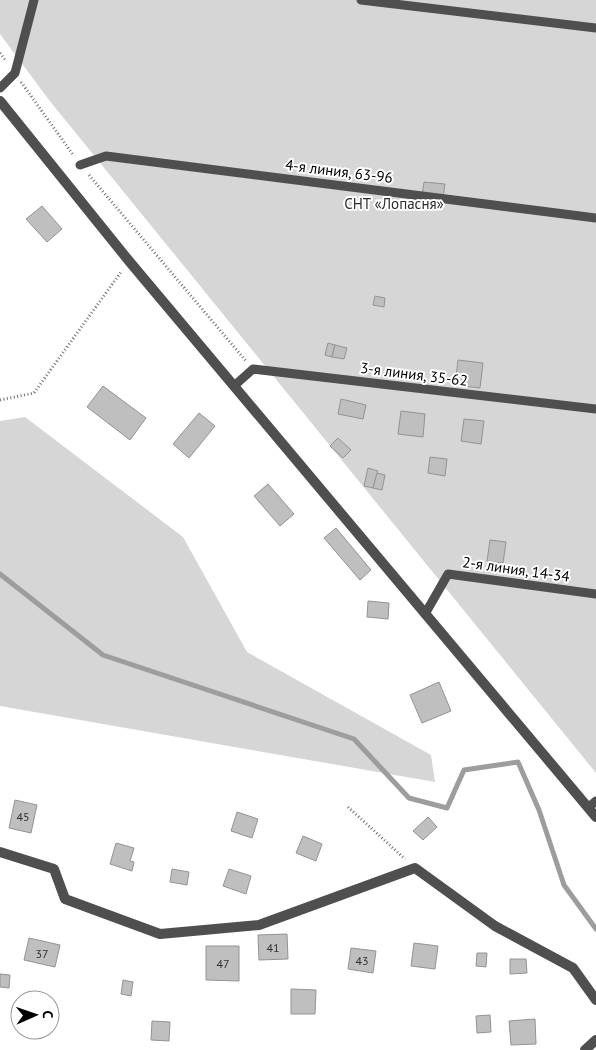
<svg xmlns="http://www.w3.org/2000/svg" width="596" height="1050" viewBox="0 0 596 1050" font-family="'PT Sans',sans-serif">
<rect width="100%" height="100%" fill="#fff"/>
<g fill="#d6d6d6">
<path d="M0,0H596V773L49,100L0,34Z"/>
<path d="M25,417L183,537L247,652L431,755L435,782L0,706V421Z"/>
</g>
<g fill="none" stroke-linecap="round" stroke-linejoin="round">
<path stroke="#9d9d9d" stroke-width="5" d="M0,574L103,655L354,739L409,798L447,808L464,770L518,762L539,810L564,885L596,929"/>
</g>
<g fill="#bfbfbf" stroke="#939393">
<path d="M424,182L445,184L443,198L422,196Z"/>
<path d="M42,206L62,229L47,242L26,219Z"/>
<path d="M375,296L385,298L384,307L373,305Z"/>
<path d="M328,343L335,345L332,357L325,355Z"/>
<path d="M335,345L347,348L344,359L332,357Z"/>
<path d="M458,360L483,363L480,388L455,385Z"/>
<path d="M103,386L146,418L130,440L87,407Z"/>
<path d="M341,399L366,405L363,419L338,414Z"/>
<path d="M401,411L425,414L423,437L398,434Z"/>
<path d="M199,413L215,426L189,458L173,444Z"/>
<path d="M464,419L484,421L481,444L461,441Z"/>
<path d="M338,438L351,450L343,458L330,446Z"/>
<path d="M430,457L447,459L445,476L428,473Z"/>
<path d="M368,468L378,471L373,488L364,486Z"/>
<path d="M377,473L385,475L382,490L373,488Z"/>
<path d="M268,484L294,514L280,526L254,496Z"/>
<path d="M336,528L371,570L360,580L324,538Z"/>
<path d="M490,540L506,542L503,563L487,561Z"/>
<path d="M368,601L389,603L388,619L367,617Z"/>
<path d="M439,682L451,711L422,723L410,695Z"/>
<path d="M15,800L37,805L31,833L9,828Z"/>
<path d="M237,812L258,819L252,838L231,831Z"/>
<path d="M428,817L437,827L423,840L413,831Z"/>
<path d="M303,836L322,844L316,861L296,853Z"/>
<path d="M116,843L134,848L130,861L134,862L132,871L110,864Z"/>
<path d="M172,869L189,872L187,885L170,882Z"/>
<path d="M229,869L251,876L246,894L223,886Z"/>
<path d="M287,934L288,959L259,960L258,935Z"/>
<path d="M29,938L60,945L55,967L24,960Z"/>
<path d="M414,943L438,946L435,969L411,966Z"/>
<path d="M206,946H239V981L206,980Z"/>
<path d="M351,948L376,951L373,973L348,969Z"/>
<path d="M477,953H487L486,967L476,966Z"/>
<path d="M510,959H526L527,973L510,974Z"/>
<path d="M0,974L10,975L9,988L0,987Z"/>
<path d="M123,980L133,982L131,996L121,994Z"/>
<path d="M291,989L316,990L315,1014H291Z"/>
<path d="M490,1015L491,1032L477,1033L476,1016Z"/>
<path d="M535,1019L536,1044L511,1045L509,1021Z"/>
<path d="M152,1021L170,1022L169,1041L151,1040Z"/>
</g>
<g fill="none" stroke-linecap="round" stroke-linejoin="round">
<g stroke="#717171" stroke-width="3" stroke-dasharray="1 2.5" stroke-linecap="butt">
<path d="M0,53L6,61"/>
<path d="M21,82L74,156"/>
<path d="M89,175L246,361"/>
<path d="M0,400L34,393L121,272"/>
<path d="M348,807L405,859"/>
</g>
<g stroke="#4f4f4f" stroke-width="9">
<path d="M361,0L596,28"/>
<path d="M0,88L15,73L34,0"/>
<path d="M80,165L106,156L596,218"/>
<path d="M234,386L253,369L596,409"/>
<path d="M425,614L448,574L596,594"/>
<path d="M589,807L596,801"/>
</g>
<g stroke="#4f4f4f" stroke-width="10">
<path d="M0,101L129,261L596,817"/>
<path d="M0,852L54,869L65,899L160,934L259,925L415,868L495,926L573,968L596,1000"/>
<path d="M585,1050L596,1040"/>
</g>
</g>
<g text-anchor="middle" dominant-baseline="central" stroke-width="4" stroke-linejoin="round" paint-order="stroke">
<g font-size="12" fill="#303030">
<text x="23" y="816">45</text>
<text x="273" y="947">41</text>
<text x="42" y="953">37</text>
<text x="362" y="960">43</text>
<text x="223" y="963">47</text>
</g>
<g font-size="15" fill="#000" stroke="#fff">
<text transform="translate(339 171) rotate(7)">4-я линия, 63-96</text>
<text transform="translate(414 374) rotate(7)">3-я линия, 35-62</text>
<text transform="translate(516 569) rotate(8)">2-я линия, 14-34</text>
</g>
<g font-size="15" fill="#2d2d2d" stroke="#fff">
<text x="394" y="203">СНТ «Лопасня»</text>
</g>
</g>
<g transform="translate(35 1015) rotate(88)"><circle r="24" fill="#ffffff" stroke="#999999"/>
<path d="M0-4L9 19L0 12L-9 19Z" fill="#000000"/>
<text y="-8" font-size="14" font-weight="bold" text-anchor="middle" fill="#000000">С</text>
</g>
</svg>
